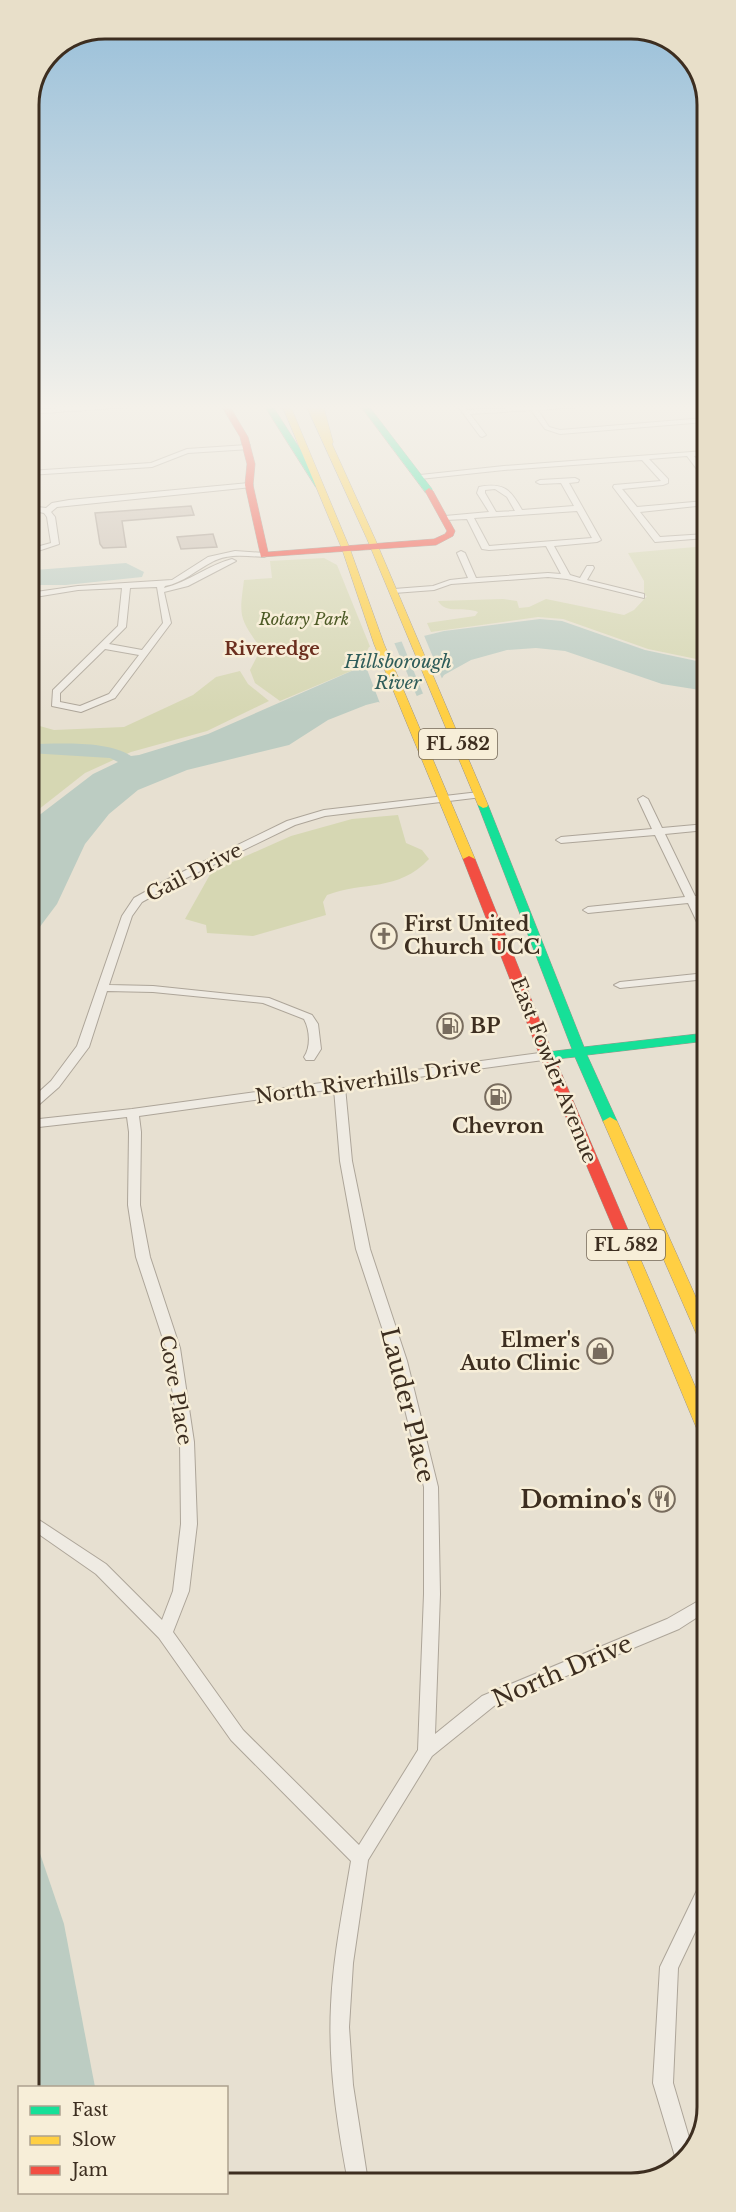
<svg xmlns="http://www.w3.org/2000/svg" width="736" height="2212" viewBox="0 0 736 2212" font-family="'Libre Baskerville',serif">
<rect width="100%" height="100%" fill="#e7e0d1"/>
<g fill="#d6d7b3">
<path d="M706,546V661L648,649L563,619L538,617L431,632L427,623L475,616L478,612C465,606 446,615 438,601L503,599L517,601L519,608L529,607L546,599L624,615L634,610L647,596L644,595V581L628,553Z"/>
<path d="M324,558L337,565L371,649L363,666L280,701L255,683L250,670L261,649C239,617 239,618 244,580L272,578L270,561Z"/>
<path d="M240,671L248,684L269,701L207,731L131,752L85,773L29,817V723L54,730L124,727L193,695L216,677Z"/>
<path d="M398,815L406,843L422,850L429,859C398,892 364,881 327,895L323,902L326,915L253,936L207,933L206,925L185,919L212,871L291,836L352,819Z"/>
</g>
<g fill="#bcccc2">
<path d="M126,563L144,572L142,577L66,585H38L35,570Z"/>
<path d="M540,619L562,621L645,650L706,663V691L662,684L565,651L536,648L507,650L471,660L444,675L436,688L393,706L378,702L366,705L328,720L289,745L187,770L138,790L109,814L85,844L57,904L30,940L29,823L93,774L118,762L110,758L29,753V744C59,744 106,740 131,756L139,755L208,734L363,666L371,649L444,631Z"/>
<path d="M31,1827L64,1924L95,2087H31Z"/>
</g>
<g fill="#e7e0d1">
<path d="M423,633L443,681L438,690L424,696L401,640Z"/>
<path d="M393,640L418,699L393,709L381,706L363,659L369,647Z"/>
</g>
<g fill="#cbbfb2" stroke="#a89c90" stroke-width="1.5">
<path d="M191,506L194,515L122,521L126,547L103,548L100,544L95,513Z"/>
<path d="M213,534L217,547L181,549L177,537Z"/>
</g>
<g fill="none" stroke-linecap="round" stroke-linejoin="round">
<g stroke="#ada599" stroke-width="2">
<g id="street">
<path d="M103,405H132L129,407L29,414V410Z"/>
<path d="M457,405H463L467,410L581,405L578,407L538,410L549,427L560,430L705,418V422L560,434L545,429L531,410L470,414L486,435L482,437L480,436Z"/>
<path d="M694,405H701L705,410V415Z"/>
<path d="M247,445H250V449L188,453L152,467L29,475V471L151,463L187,449Z"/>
<path d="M705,451V455L694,456L705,470V476H702L687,456L649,459L668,479V483L663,485L622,489L637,507L705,501L706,505L640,512L660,537L706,534V538L655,542L613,487L614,485L661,481L642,460L504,470L420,479L416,477L420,475L504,466Z"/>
<path d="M575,478L579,480L578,482L569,483L601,540L597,542L554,546L570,575L580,578L587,566H593L594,568L587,580L644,594V598L567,579L548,577L451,584L434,590L394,593L390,591L394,589L433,586L450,580L468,578L457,553L461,551L465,553L476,578L548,573L561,574L546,546L489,550L482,549L467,519L445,520L441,518L445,516L489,512L477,493L479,487C504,482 511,490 522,510L574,506L561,483L540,484L536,482L540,480ZM495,489L507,497L515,511L496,512L485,493V490ZM577,511L592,538L489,546L474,518Z"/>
<path d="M249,483L253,485L252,487L57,507L51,512L55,517L59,544L29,554V549L51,543L47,517L44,513L29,510V506L46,508L52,503L69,500Z"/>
<path d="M235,551L264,553L268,555L264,557C246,556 228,553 212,562C196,570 183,583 165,586L164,588C189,582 208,565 232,559L236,561L188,586L164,592L171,623L115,698L81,712L52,706L53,690L118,626L122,588L78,590L29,598V593L78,586L172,580L208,557ZM157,587L163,623L142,650L109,644L126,627L130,588ZM105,649L139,655L109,694L80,706L60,702V693Z"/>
<path d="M479,792L482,793V797L325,816L295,825L180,881L142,902L132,916L109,985L153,986L269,998L312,1015L318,1024L321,1049L314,1060H306L304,1057C311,1047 310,1030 304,1019L263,1003L153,992L107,991L89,1047L59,1087L34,1109L30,1110V1100L51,1081L77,1046L122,916L134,898L172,877L287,821L324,810Z"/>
<path d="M643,796L648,799L662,828L706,824V830L665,834L695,896L706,895V901L698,902L706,919V964L701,961L697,922L688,903L588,913L583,910L588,907L685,897L655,835L561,843L556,840L561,837L652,829L638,799Z"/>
<path d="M706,973V979L620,988L614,985L620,982Z"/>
<path d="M547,1052L551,1053L553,1056L551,1059L345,1087L352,1161L370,1249L407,1361L438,1487L440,1594L435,1734L482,1696L667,1619L707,1596V1611L679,1629L494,1706L432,1756L368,1860L353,1963L349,2027L353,2085L368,2182H348C337,2124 328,2065 331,2005C333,1957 343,1909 351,1861L231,1740L159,1638L96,1574L30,1528V1514L106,1564L162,1620L173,1591L181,1524L180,1442L166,1348L136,1257L128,1205L129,1132L127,1117L30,1128V1120L132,1109ZM334,1089L340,1161L356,1249L393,1361L424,1487V1594L418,1750L359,1845L243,1730L173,1632L189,1591L197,1524L194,1442L180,1348L150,1257L140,1205L141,1132L139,1116Z"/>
<path d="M707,1880V1907L678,1968L673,2083L693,2151L692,2154L677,2163L653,2083L660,1967L701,1882Z"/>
</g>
</g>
<g stroke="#9c958a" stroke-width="1">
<g id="fast">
<path d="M264,405H272L323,485L322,487H316Z"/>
<path d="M360,405H368L432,489V493H426Z"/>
<path d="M483,802L488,805L584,1047L706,1033V1041L587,1055L617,1121L615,1124H605L603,1121L575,1057L547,1060L540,1056L547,1052L572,1049L478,805Z"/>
</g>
</g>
<g stroke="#9c958a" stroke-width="1">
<g id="slow">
<path d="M282,405H290L350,549L384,644L475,859L473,861L469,862L463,859L374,644L342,549Z"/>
<path d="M306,405H314L317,412L315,405H323L333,442L332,444L375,539L488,805L487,807L483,808L478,805L367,539Z"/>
<path d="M610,1117L617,1121L707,1322V1346L702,1344L699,1340L603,1121Z"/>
<path d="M627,1239L632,1240L634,1244L707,1414V1440L701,1438L699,1434L620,1244L622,1240Z"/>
</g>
</g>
<g stroke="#9c958a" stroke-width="1">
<g id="jam">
<path d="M221,405H229L248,437L255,464L253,485L268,552L434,539L445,534L447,531L425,491L429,488L433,491L455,531L453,536L436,545L261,557L245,485L247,464L240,437Z"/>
<path d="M469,856L475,859L554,1056L634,1244L632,1248H622L620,1244L540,1056L463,859Z"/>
</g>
</g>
<use href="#street" fill="#efebe3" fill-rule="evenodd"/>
<use href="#fast" fill="#16e098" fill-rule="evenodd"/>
<use href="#slow" fill="#ffcf43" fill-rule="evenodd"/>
<use href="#jam" fill="#f24e42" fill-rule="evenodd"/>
</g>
<linearGradient id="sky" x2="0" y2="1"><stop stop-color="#96bed9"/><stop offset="0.57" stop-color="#f4f1ea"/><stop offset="1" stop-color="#f4f1ea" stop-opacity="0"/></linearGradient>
<rect width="736" height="714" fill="url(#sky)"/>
<defs>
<g id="church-ring" transform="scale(1.35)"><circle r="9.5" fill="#f7eed8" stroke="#786c5e" stroke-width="1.5"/><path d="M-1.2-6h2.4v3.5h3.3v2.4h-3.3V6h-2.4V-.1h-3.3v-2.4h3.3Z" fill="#786c5e"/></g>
<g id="fuel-ring" transform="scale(1.35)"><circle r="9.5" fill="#f7eed8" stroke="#786c5e" stroke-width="1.5"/><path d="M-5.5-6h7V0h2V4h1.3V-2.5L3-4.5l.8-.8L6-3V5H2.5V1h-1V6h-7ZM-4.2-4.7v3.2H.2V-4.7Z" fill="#786c5e"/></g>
<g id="shop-ring" transform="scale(1.35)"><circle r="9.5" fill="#f7eed8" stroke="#786c5e" stroke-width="1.5"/><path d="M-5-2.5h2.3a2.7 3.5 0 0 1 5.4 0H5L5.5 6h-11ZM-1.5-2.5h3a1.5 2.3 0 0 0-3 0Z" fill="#786c5e"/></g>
<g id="restaurant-ring" transform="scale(1.35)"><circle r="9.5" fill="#f7eed8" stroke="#786c5e" stroke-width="1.5"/><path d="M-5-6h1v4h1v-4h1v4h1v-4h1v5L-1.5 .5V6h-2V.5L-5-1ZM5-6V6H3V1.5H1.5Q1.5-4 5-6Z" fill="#786c5e"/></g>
</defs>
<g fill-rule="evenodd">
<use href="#church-ring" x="384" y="936"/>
<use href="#fuel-ring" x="450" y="1026"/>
<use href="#fuel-ring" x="498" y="1097"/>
<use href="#shop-ring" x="600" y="1351"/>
<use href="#restaurant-ring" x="662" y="1499"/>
</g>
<g text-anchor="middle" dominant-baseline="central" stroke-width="5" stroke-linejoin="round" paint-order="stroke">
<g font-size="16" font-style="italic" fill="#4d5a26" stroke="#f7eed8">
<text x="304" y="619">Rotary Park</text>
</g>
<g font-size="18" font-weight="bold" fill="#6b2e1e" stroke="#f7eed8">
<text x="272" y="649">Riveredge</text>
</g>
<g font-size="18" font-style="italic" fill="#2f5d5a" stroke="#f7eed8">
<text x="398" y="662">Hillsborough<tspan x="398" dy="21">River</tspan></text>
</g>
<g fill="#f7eed8" stroke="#756857" stroke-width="1.5">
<rect x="419" y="729" width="78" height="30" rx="4.5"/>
<rect x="587" y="1230" width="78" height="30" rx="4.5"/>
</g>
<g font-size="18" font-weight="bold" fill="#3d2e20">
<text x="458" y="744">FL 582</text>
<text x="626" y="1245">FL 582</text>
</g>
<g font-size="20" fill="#3d2e20" stroke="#f7eed8">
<text transform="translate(194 872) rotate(-27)">Gail Drive</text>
<text transform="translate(554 1070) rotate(68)">East Fowler Avenue</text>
<text transform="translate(368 1081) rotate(-8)">North Riverhills Drive</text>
<text transform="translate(176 1390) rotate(80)">Cove Place</text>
</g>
<g font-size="20" font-weight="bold" fill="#3d2e20" stroke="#f7eed8" text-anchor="start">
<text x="404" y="924">First United<tspan x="404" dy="23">Church UCC</tspan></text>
<text x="470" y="1026">BP</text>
<text x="498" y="1126" text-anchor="middle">Chevron</text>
<text x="580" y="1340" text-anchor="end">Elmer's<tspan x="580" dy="23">Auto Clinic</tspan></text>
</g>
<g font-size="24" fill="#3d2e20" stroke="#f7eed8">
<text transform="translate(408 1405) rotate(76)">Lauder Place</text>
<text transform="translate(562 1671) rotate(-23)">North Drive</text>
</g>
<g font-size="24" font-weight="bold" fill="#3d2e20" stroke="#f7eed8" text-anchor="end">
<text x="642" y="1499">Domino's</text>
</g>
</g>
<path d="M0 0H736V2212H0ZM105 39H631A66 66 0 0 1 697 105V2107A66 66 0 0 1 631 2173H105A66 66 0 0 1 39 2107V105A66 66 0 0 1 105 39Z" fill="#e8dfc9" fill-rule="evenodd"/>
<path fill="none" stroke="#3d2e20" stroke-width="3" d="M105 39H631A66 66 0 0 1 697 105V2107A66 66 0 0 1 631 2173H105A66 66 0 0 1 39 2107V105A66 66 0 0 1 105 39Z"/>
<rect x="18" y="2086" width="210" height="108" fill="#f7eed8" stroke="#ada18e" stroke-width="1.5"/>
<rect x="30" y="2106" width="30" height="9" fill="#16e098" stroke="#ada18e" stroke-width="1.5"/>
<text x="72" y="2116" font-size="18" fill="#3d2e20">Fast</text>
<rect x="30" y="2136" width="30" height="9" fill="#ffcf43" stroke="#ada18e" stroke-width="1.5"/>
<text x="72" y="2146" font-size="18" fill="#3d2e20">Slow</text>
<rect x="30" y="2166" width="30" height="9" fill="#f24e42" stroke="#ada18e" stroke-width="1.5"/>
<text x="72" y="2176" font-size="18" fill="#3d2e20">Jam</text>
</svg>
